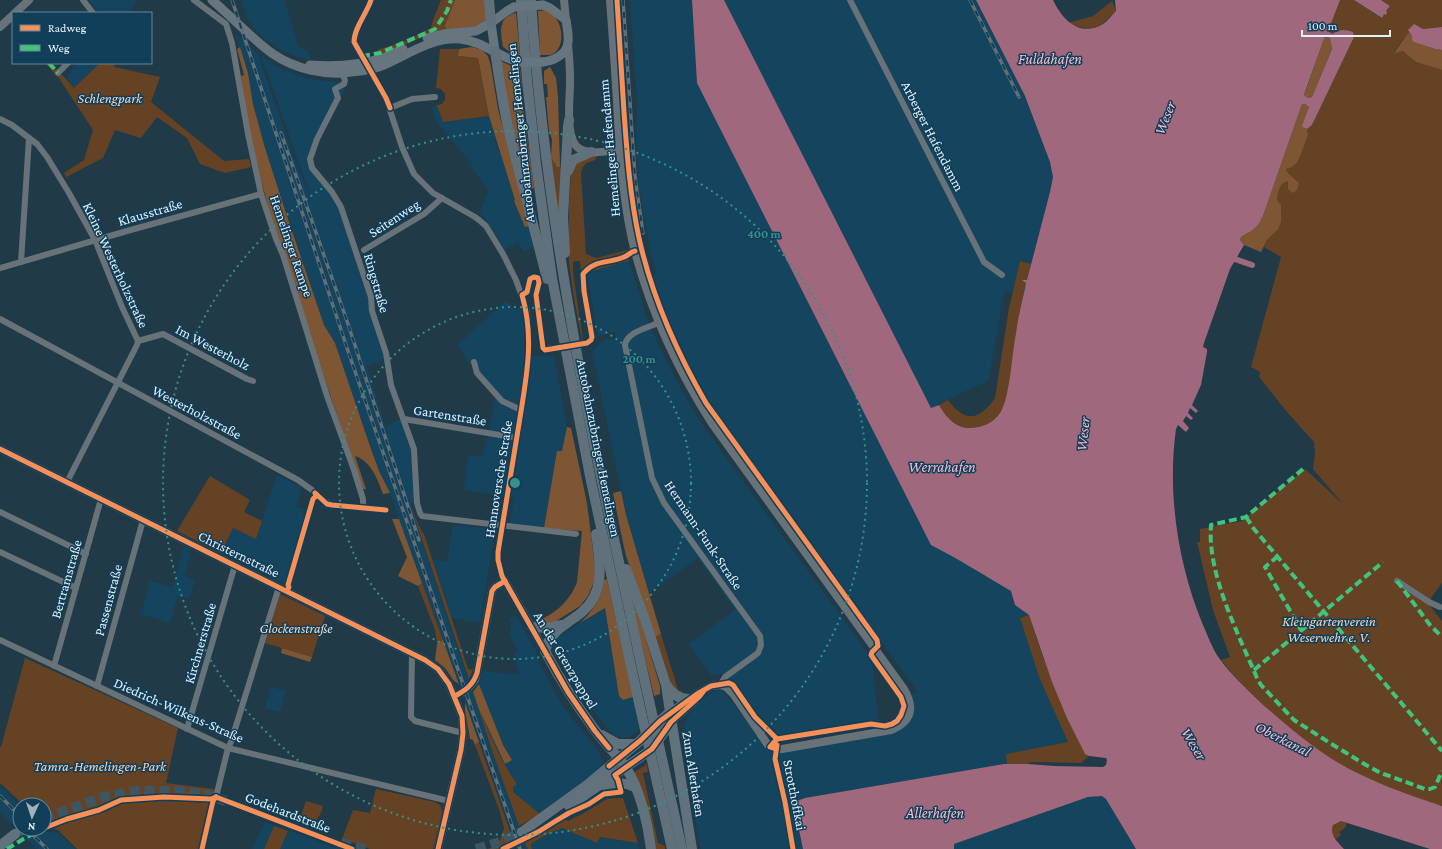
<svg xmlns="http://www.w3.org/2000/svg" width="1442" height="849" viewBox="0 0 1442 849" font-family="'Crimson Pro',serif">
<rect width="100%" height="100%" fill="#213a48"/>
<g fill="#15445e">
<path d="M89,0H136L131,13H98Z"/>
<path d="M242,0H285L298,47L308,51L311,60L298,57L283,51L263,38L248,21Z"/>
<path d="M630,0H692L697,83L959,559L975,570L1011,591L1015,605L1029,615L1020,618L1039,677L1068,742L1006,754L1007,764L797,801L794,806L803,849H701L694,814L686,756L683,739V729L689,714L698,703L712,692L716,690L723,692L741,713L760,740L774,747L891,730L906,723L911,697L917,691L755,467L710,402L693,373L678,343L664,310L653,276L657,273L651,254L639,188L636,141L637,100Z"/>
<path d="M724,0H976L1025,96L1050,162L1053,177L1050,192L1031,264L1020,261L1013,292L1004,291L989,380L931,408Z"/>
<path d="M235,32L258,54L295,161L312,201L268,74L260,55L277,67L308,79L348,83L318,141L314,152L313,159L317,171L338,206L368,294L386,357L381,361L367,366L385,426L403,418L413,449L416,502L410,504L458,649L479,709L512,760L503,745L479,684L483,671L498,673L519,674L514,657L515,652L517,651L510,635L511,623L509,619L516,615L536,651L539,662L562,705L566,710L569,712L568,713L599,752L602,763L599,769L586,781L540,814L505,787L528,849H517L454,668L424,592L392,499L379,471L335,343L324,325L265,148L253,104L248,73Z"/>
<path d="M78,63H111L79,89L72,86L66,78Z"/>
<path d="M437,105L444,122L489,116L497,145L529,226L534,246L524,252L518,242L505,250L494,231L484,218L479,214L489,190L470,166L471,163L436,121L432,107Z"/>
<path d="M629,261L648,321L663,354L680,387L692,408L706,430L872,659L878,719L779,735L757,713L734,680L720,674L712,676L688,644L735,610L698,558L649,593L626,515L592,351L605,339H616V332L598,336L588,277L589,274L592,271Z"/>
<path d="M506,301L516,309L524,307L528,354L536,356L554,355L567,427L562,451H557L544,528L510,523L514,497L464,490L468,455L482,457L489,432L496,394L467,361L463,352L457,345Z"/>
<path d="M277,475L300,487L301,491L296,507L306,510L288,577L285,584L221,553L233,528L256,539Z"/>
<path d="M453,525L495,529L480,623L452,618L433,560L447,561Z"/>
<path d="M184,547L191,550L184,576L195,580L189,599L178,596L170,623L141,614L150,581L173,587Z"/>
<path d="M605,608L619,696L623,700L633,697L640,729L627,738L618,737L610,732L589,705L551,644L560,636Z"/>
<path d="M271,687L286,691L280,712L265,708Z"/>
<path d="M0,786L20,806V829H43L47,832L59,833L75,849H37L0,812Z"/>
<path d="M1102,796L1106,799L1136,849H954V844L1088,797Z"/>
<path d="M265,822L301,835L338,849H252Z"/>
<path d="M562,828L597,843L599,837L638,843L639,849H532L531,844L549,833Z"/>
</g>
<g fill="#654223">
<path d="M441,0H455L447,30L427,35L380,56L377,50L405,41L431,28L433,20Z"/>
<path d="M1339,0H1354L1381,18L1390,6L1381,0H1442V27L1423,29L1420,27L1410,31L1394,52L1403,51L1411,59L1442,70V583L1431,598V607L1442,621V806C1407,796 1372,782 1340,764C1297,739 1252,699 1221,660L1230,657L1213,610L1197,542H1200V529L1242,521L1305,469L1343,504L1313,469L1315,453L1314,442L1287,412L1259,377L1260,372L1251,367L1281,257L1264,247L1267,240L1281,222V205L1277,200C1277,195 1278,181 1286,181C1289,181 1295,183 1299,183L1288,173L1286,169L1308,135L1307,129L1312,125L1354,37L1338,30L1332,34L1328,31Z"/>
<path d="M1112,1L1116,11C1099,29 1092,33 1068,23L1093,16Z"/>
<path d="M440,49H459L458,56L478,58L489,116L443,122L437,105L442,104L445,100V94L441,89L436,88Z"/>
<path d="M45,63H51L74,88L100,63H115L114,67L160,77L151,102L224,161L249,159L251,167L225,173L200,164L187,138L157,117L141,138L115,130L103,158L66,177L64,173L84,160L93,130L59,78Z"/>
<path d="M549,153L557,167H564L562,248Z"/>
<path d="M589,156H597L595,160C586,163 583,164 581,173L586,254L596,258L627,250L629,261L592,271L581,272L580,261H576L573,262V273L583,340L582,341L574,298L569,263V205L571,172L576,161Z"/>
<path d="M1020,261L1031,264L1027,280L1023,281L1026,282C1023,299 1018,316 1016,333C1012,352 1011,399 1000,413C993,423 983,427 971,428C956,429 946,417 939,405L948,400C965,423 979,421 995,398L1009,308Z"/>
<path d="M210,476L250,500L244,512L262,521L256,539L233,528L221,553L177,531Z"/>
<path d="M410,504C415,514 417,526 424,534L468,669L473,670L469,679Z"/>
<path d="M422,583L443,640L437,644L435,630L418,586Z"/>
<path d="M280,594L325,616L312,657L265,643Z"/>
<path d="M1029,615C1044,663 1062,708 1085,754L1089,756L1081,763L1030,762L1028,764H1007L1006,754L1068,742L1039,677L1020,618Z"/>
<path d="M661,634L678,690L685,692C677,692 675,690 671,684L655,637Z"/>
<path d="M25,658L178,728L166,783L214,789L199,849H77L58,830L44,825V805H24L0,783V747H1Z"/>
<path d="M473,692C483,719 500,761 517,784L513,787V792L540,814L519,826L493,753Z"/>
<path d="M479,742L514,843L499,849H488L496,846V841H500L504,828L500,812L475,745Z"/>
<path d="M647,764L648,772L643,773L658,843L665,846V849H656L633,773Z"/>
<path d="M376,789L435,802L441,806L442,813L433,849H370L342,839L353,810L370,813Z"/>
<path d="M617,798H623L638,843L600,837L597,843L562,828L549,833L531,844L532,849H528L525,843L564,819L568,821L584,813L607,799Z"/>
<path d="M306,801L323,806L321,813L312,827L299,822Z"/>
<path d="M1341,821L1346,822V827L1339,832L1341,835L1336,839L1332,835V827L1335,823Z"/>
<path d="M274,826L288,831L280,849H264Z"/>
</g>
<g fill="#7e5633">
<path d="M455,0H486V21L476,28L447,30L445,26Z"/>
<path d="M538,11C541,11 545,10 547,11C563,16 568,50 550,55C547,55 543,55 540,55Z"/>
<path d="M516,13L520,55H514L503,47C500,31 498,17 516,13Z"/>
<path d="M1409,32L1412,36L1415,42L1435,49L1442,50V70C1424,63 1417,66 1403,51L1394,53Z"/>
<path d="M1325,36L1330,38L1332,49L1312,97L1308,98L1304,96Z"/>
<path d="M240,47L248,73L253,104L265,148L286,213L324,325L335,343L370,446L379,471L390,493L383,494C378,480 371,461 355,456L366,489H363C342,430 322,371 302,311C276,235 250,157 241,76L244,75L237,49Z"/>
<path d="M472,47L482,50L488,56L491,67L498,109L529,226L525,227L514,201L515,200L489,116L478,58L458,56L459,49Z"/>
<path d="M499,60L513,67H520L522,87L514,88L515,99L522,98L534,188L527,190L511,125Z"/>
<path d="M550,67L556,78L558,97L560,167H557L551,157L552,139L549,131L546,97H548L547,84H544V71Z"/>
<path d="M1302,104H1305L1309,107L1304,128L1307,129L1308,135L1298,161L1292,167L1286,169L1288,173L1299,183L1297,190L1293,193L1288,189V182L1287,181C1278,185 1278,192 1277,200L1281,205V222L1278,229L1267,240L1261,252L1244,245L1240,240L1241,237C1253,230 1257,229 1263,216Z"/>
<path d="M567,427L571,428L587,503L595,567V579L588,596L580,606L550,625H540L538,620C555,615 571,599 577,582L582,531L544,528L557,451H562Z"/>
<path d="M621,491L626,515L661,634L655,637L626,556L622,538L613,493Z"/>
<path d="M392,519H399L422,583L418,586L398,576L407,557Z"/>
<path d="M607,579L633,697L623,700L619,696L605,608L580,623C593,611 602,598 604,580Z"/>
<path d="M630,595L638,613L660,686V694L654,696Z"/>
<path d="M443,640L459,684L454,681L445,668L435,660L437,644Z"/>
<path d="M282,648L312,657L310,662L281,653Z"/>
<path d="M479,684L503,745L512,760L505,764L479,709L473,692Z"/>
<path d="M465,702L479,742L475,745L473,740L470,739L465,710Z"/>
</g>
<g fill="#a0687d" fill-rule="evenodd">
<path d="M692,0H724L931,408L939,405C946,417 956,429 971,428C983,427 993,423 1000,413C1010,399 1012,352 1016,333C1018,316 1023,299 1026,283L1022,280H1027L1050,192L1053,177L1050,162L1025,96L976,0H1053C1062,19 1079,38 1103,24C1108,21 1112,15 1116,11L1115,0H1340L1328,31L1332,34C1340,29 1344,29 1353,32L1354,37L1312,125L1307,129L1304,128L1302,126L1309,107L1305,104H1302L1263,216C1257,229 1253,230 1241,237L1240,240L1244,245L1230,269L1204,343L1203,347L1207,349V352L1201,385L1192,405L1198,411L1196,413L1190,408L1188,413L1193,418L1191,420L1186,416L1183,421L1189,428L1186,432L1178,425L1176,429C1167,493 1178,565 1203,625C1208,636 1212,648 1219,658C1231,675 1247,689 1262,704C1280,719 1297,735 1316,748C1352,775 1399,792 1442,806V849H1430L1341,821L1333,825C1329,835 1338,842 1344,849H1136L1106,799L1102,796L1088,797L954,844V849H803L794,806L797,801L805,798L1004,764H1028L1054,766L1103,767L1106,765L1107,760L1106,758L1089,756L1085,754L1067,718L1052,682L1029,615L1015,605L1011,591C985,576 959,559 931,545L697,83ZM1325,36L1330,38L1332,49L1312,97L1308,98L1304,95Z"/>
<path d="M1354,0H1381L1390,6L1386,11L1387,12L1386,15L1384,14L1382,18Z"/>
<path d="M1414,24L1423,29L1442,27V50L1435,49L1414,42L1412,40V36L1408,30Z"/>
</g>
<g fill="none" stroke-linecap="round" stroke-linejoin="round">
<path stroke="#a0687d" stroke-width="6" d="M1229,257L1252,265"/>
<g stroke="#3e5563" stroke-width="10" stroke-dasharray="10 5" stroke-linecap="butt">
<path d="M44,819L103,797L135,791H178L207,795L226,801"/>
<path d="M15,834L24,829"/>
<path d="M341,843L366,849"/>
<path d="M476,849L497,843L522,832"/>
</g>
<g stroke="#687279" stroke-width="6">
<path d="M83,0L93,13"/>
<path d="M194,0L226,24L232,43L248,134L261,194L276,239L283,255L327,396L354,470L363,499V509"/>
<path d="M371,0C367,13 354,28 354,42L386,98L402,147L414,174L433,193L475,217L479,220L486,226L503,254L516,280L527,311L529,339V353L515,449L498,552L499,566L505,581"/>
<path d="M850,0L984,262L1002,275"/>
<path d="M58,73L68,63"/>
<path d="M342,74L345,80L344,84L335,89L338,98L317,139L310,159L312,168L332,192L341,207L371,297L372,311L386,353L391,385L414,449L417,503L420,513L422,516L576,534"/>
<path d="M390,108L412,99L435,97"/>
<path d="M0,119L12,125L37,144L47,157L69,193L95,240L122,307L138,341L137,345L67,482"/>
<path d="M364,250L424,214L442,198"/>
<path d="M21,262L29,138"/>
<path d="M0,268L127,231L261,194"/>
<path d="M0,319L298,480L312,490L321,499L332,505L386,510"/>
<path d="M658,323C647,328 627,332 625,345L652,478L664,503L760,636L761,645L758,653L725,677L720,685"/>
<path d="M138,341L163,334L247,379L253,381"/>
<path d="M474,362L477,373L502,401L521,410"/>
<path d="M404,419L517,438"/>
<path d="M0,512L86,554"/>
<path d="M0,552L76,588"/>
<path d="M1397,581L1429,602L1440,607"/>
<path d="M279,587L231,742L228,748L216,797L352,849"/>
<path d="M0,640L228,748L449,801"/>
<path d="M412,654L411,717L415,721L463,733"/>
<path d="M54,666L101,499"/>
<path d="M97,686L143,520"/>
<path d="M187,729L235,565"/>
<path d="M777,745L775,759L785,802L793,849"/>
</g>
<g stroke="#687279" stroke-width="8">
<path d="M564,0L566,20"/>
<path d="M610,0C613,40 616,80 618,121C621,165 624,209 635,252C652,315 678,371 713,425L904,689C915,708 912,721 891,730L782,749H776L768,745L734,695L726,687L720,685L711,686L697,694L670,712"/>
<path d="M15,13L29,0"/>
<path d="M0,27L13,15"/>
<path d="M568,44C569,55 570,66 570,78C571,94 563,140 580,149C591,155 608,151 620,150"/>
<path d="M0,449L425,660L438,669L449,684L462,716L463,733L461,750L438,849"/>
<path d="M470,686L475,680L477,673L492,591L495,587L505,581L545,651"/>
<path d="M671,722L696,700"/>
</g>
<g stroke="#66757e" stroke-width="9">
<path d="M212,0C232,17 251,38 273,54C295,69 326,76 351,72C362,71 374,70 384,65C409,54 432,37 460,39C483,41 498,57 519,62"/>
<path d="M491,23L495,51"/>
<path d="M427,38L443,34L476,31L491,23L507,11L514,7"/>
<path d="M542,62C553,61 567,55 568,42C569,35 567,27 566,20L550,8L543,5"/>
<path d="M310,65C334,67 360,65 383,58C389,56 396,52 403,49"/>
</g>
<g stroke="#62727d" stroke-width="10">
<path d="M545,651C559,678 576,705 595,730C604,743 617,754 626,768C640,789 648,824 651,849"/>
<path d="M671,718L692,849"/>
<path d="M602,735L618,744H636"/>
<path d="M603,785C615,782 624,782 635,787"/>
<path d="M569,806L652,749L671,722"/>
<path d="M522,832L587,785L641,740L660,721L670,712"/>
<path d="M0,846L15,834"/>
</g>
<g stroke="#60717c" stroke-width="10">
<path d="M489,0L491,23"/>
<path d="M521,0L527,80L536,164L552,278L591,481L637,694"/>
<path d="M531,0C546,235 597,462 647,691"/>
<path d="M495,51C499,78 503,105 509,132C521,181 535,230 547,279"/>
<path d="M568,171L573,160L591,152"/>
<path d="M565,253L563,217L568,126L569,120"/>
<path d="M626,569L645,620L666,685L670,712"/>
<path d="M532,627L547,628L562,625"/>
<path d="M545,651C548,638 556,630 567,623C572,619 578,616 582,612C606,592 600,562 596,534"/>
<path d="M667,686C673,694 678,699 689,699"/>
</g>
<g stroke="#616f77" stroke-width="3.5">
<g id="rail">
<path d="M232,0L348,351L520,849"/>
<path d="M623,0L635,177L643,233"/>
<path d="M970,0L1019,97"/>
<path d="M281,133L346,318L419,540"/>
<path d="M0,796L20,816"/>
<path d="M27,829L47,849"/>
</g>
</g>
<use href="#rail" stroke="#113e58" stroke-width="2" stroke-dasharray="6" stroke-linecap="butt"/>
<path stroke="#687279" stroke-width="8" d="M462,692L470,686"/>
<g stroke="#66757e" stroke-width="9">
<path d="M514,7L543,5"/>
<path d="M519,62H542"/>
</g>
<g stroke="#60717c" stroke-width="10">
<path d="M647,691L682,849"/>
<path d="M637,694L672,849"/>
</g>
<g stroke="#40c37c" stroke-width="4" stroke-dasharray="8 4" stroke-linecap="butt">
<path d="M362,56L380,53L435,29L447,11L451,0"/>
<path d="M49,63L58,73"/>
<path d="M1303,469L1246,517L1211,525C1207,574 1238,633 1257,678L1261,685L1294,720L1330,743L1366,765L1381,773L1425,789H1430L1435,787L1442,771"/>
<path d="M1246,517L1254,529L1442,751"/>
<path d="M1278,556L1265,567L1301,630"/>
<path d="M1397,581L1430,625L1442,637"/>
<path d="M1254,670L1383,562"/>
<path d="M7,849L25,838L43,829"/>
</g>
<g stroke="#113e58" stroke-width="8">
<g id="cycleway">
<path d="M371,0C367,13 354,28 354,42L386,98L390,108"/>
<path d="M617,0C619,37 622,75 624,112C627,154 630,196 639,238C652,297 676,351 706,403L877,640L878,646L872,652L871,655L901,697L904,706L901,715L897,721L892,724L885,726L871,724L777,739L770,747L776,749"/>
<path d="M0,449L425,660L438,669L449,684L462,716L463,733L461,750L438,849"/>
<path d="M315,493L327,504L332,505L386,510"/>
<path d="M287,591L289,587L288,585L313,499L317,495"/>
<path d="M455,696C466,690 473,685 477,673L492,591L495,587L505,581"/>
<path d="M777,745L775,759L785,802L793,849"/>
<path d="M609,748L595,731L568,692L502,576L498,560V552C505,510 512,467 519,424C526,379 535,339 522,295L527,292L530,279L534,277L538,278L539,283L536,295L543,348L545,350L587,343L591,340L592,337L584,291L583,274C595,259 608,264 624,257C628,256 630,252 635,251"/>
<path d="M609,766L641,740L660,721L697,694L711,686L729,683L733,685L755,717L777,739"/>
<path d="M216,797L352,849"/>
<path d="M44,828L67,819L99,810L121,800L164,797L211,799L216,797"/>
<path d="M202,849L213,801L216,797"/>
<path d="M503,849L538,832L554,822L569,813L589,804L604,794L621,792L618,780L615,775L652,749L671,722L699,697L703,692"/>
</g>
</g>
<use href="#cycleway" stroke="#f78f57" stroke-width="5"/>
</g>
<g fill="none" stroke="#398f8a" stroke-width="2" stroke-dasharray="2 4">
<circle cx="515" cy="483" r="176"/>
<circle cx="515" cy="483" r="352"/>
</g>
<g text-anchor="middle" dominant-baseline="central" stroke-width="3" stroke-linejoin="round" paint-order="stroke">
<g font-size="14" font-style="italic" fill="#f5d5be" stroke="#113e58">
<text x="110" y="98">Schlengpark</text>
<text x="1329" y="621">Kleingartenverein<tspan x="1329" dy="16">Weserwehr e. V.</tspan></text>
<text x="296" y="628">Glockenstraße</text>
<text x="100" y="766">Tamra-Hemelingen-Park</text>
</g>
<g font-size="14" fill="#e2f1fc" stroke="#113e58">
<text transform="translate(520 133) rotate(-96)">Autobahnzubringer Hemelingen</text>
<text transform="translate(933 136) rotate(63)">Arberger Hafendamm</text>
<text transform="translate(609 148) rotate(-95)">Hemelinger Hafendamm</text>
<text transform="translate(150 212) rotate(-16)">Klausstraße</text>
<text transform="translate(394 218) rotate(-33)">Seitenweg</text>
<text transform="translate(292 246) rotate(71)">Hemelinger Rampe</text>
<text transform="translate(116 265) rotate(65)">Kleine Westerholzstraße</text>
<text transform="translate(377 283) rotate(74)">Ringstraße</text>
<text transform="translate(213 347) rotate(28)">Im Westerholz</text>
<text transform="translate(197 412) rotate(28)">Westerholzstraße</text>
<text transform="translate(450 415) rotate(9)">Gartenstraße</text>
<text transform="translate(599 448) rotate(79)">Autobahnzubringer Hemelingen</text>
<text transform="translate(498 479) rotate(-81)">Hannoversche Straße</text>
<text transform="translate(704 535) rotate(56)">Hermann-Funk-Straße</text>
<text transform="translate(239 554) rotate(26)">Christernstraße</text>
<text transform="translate(66 579) rotate(-74)">Bertramstraße</text>
<text transform="translate(108 600) rotate(-75)">Passenstraße</text>
<text transform="translate(200 643) rotate(-74)">Kirchnerstraße</text>
<text transform="translate(566 660) rotate(59)">An der Grenzpappel</text>
<text transform="translate(179 710) rotate(24)">Diedrich-Wilkens-Straße</text>
<text transform="translate(694 774) rotate(81)">Zum Allerhafen</text>
<text transform="translate(795 795) rotate(79)">Strotthoffkai</text>
<text transform="translate(288 812) rotate(21)">Godehardstraße</text>
</g>
<g font-size="15" font-style="italic" fill="#f8bdcf" stroke="#113e58">
<text x="1050" y="59">Fuldahafen</text>
<text transform="translate(1165 118) rotate(-69)">Weser</text>
<text transform="translate(1083 434) rotate(-84)">Weser</text>
<text x="942" y="467">Werrahafen</text>
<text transform="translate(1283 739) rotate(27)">Oberkanal</text>
<text transform="translate(1194 744) rotate(59)">Weser</text>
<text x="935" y="813">Allerhafen</text>
</g>
</g>
<circle cx="515" cy="483" r="6" fill="#398f8a" stroke="#113e58" stroke-width="2"/>
<g font-size="12" text-anchor="middle" font-weight="bold" fill="#398f8a" stroke="#113e58" stroke-width="3" stroke-linejoin="round" paint-order="stroke">
<text x="764" y="238">400 m</text>
<text x="639" y="363">200 m</text>
</g>
<rect x="12" y="12" width="140" height="52" fill="#113e58" stroke="#65869a"/>
<rect x="20" y="25" width="20" height="6" fill="#f78f57" stroke="#65869a"/>
<text x="48" y="32" font-size="12" fill="#e2f1fc">Radweg</text>
<rect x="20" y="45" width="20" height="6" fill="#40c37c" stroke="#65869a"/>
<text x="48" y="52" font-size="12" fill="#e2f1fc">Weg</text>
<g transform="translate(32 817) rotate(183)"><circle r="19" fill="#113e58" stroke="#65869a"/>
<path d="M0-3L7 15L0 10L-7 15Z" fill="#9eb1bd"/>
<text y="-6" font-size="11" font-weight="bold" text-anchor="middle" fill="#e2f1fc">N</text>
</g>
<path d="M1302 30v6h88v-6" fill="none" stroke="#e2f1fc" stroke-width="2"/>
<text x="1308" y="30" font-size="12" fill="#e2f1fc" stroke="#113e58" stroke-width="3" paint-order="stroke">100 m</text>
</svg>
